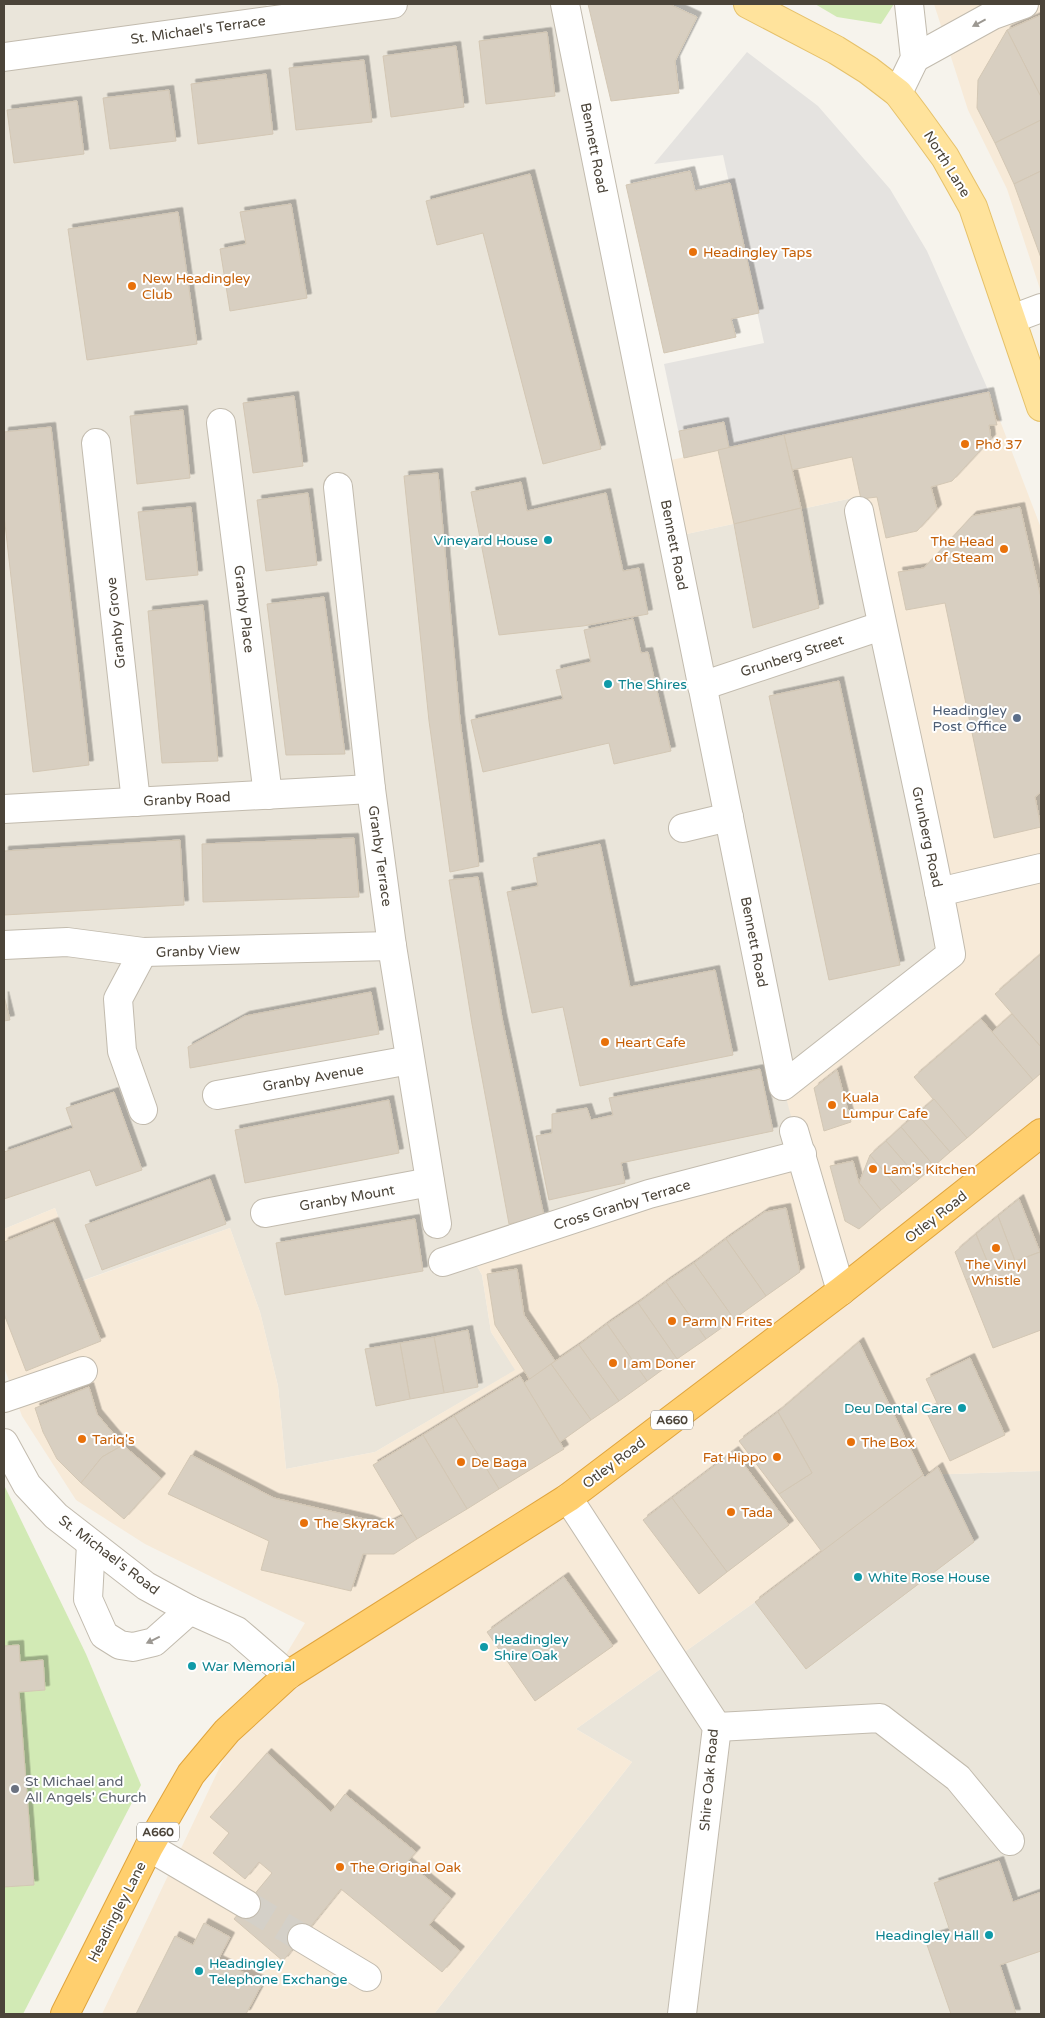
<svg xmlns="http://www.w3.org/2000/svg" width="1045" height="2018" viewBox="0 0 1045 2018" font-family="'Varela Round',sans-serif">
<defs>
<filter id="shadow"><feDropShadow dx="4.5" dy="-4.5" stdDeviation="0" flood-color="#0004"/></filter>
</defs>
<rect width="100%" height="100%" fill="#f6f3ec"/>
<g fill="#eae5da">
<path d="M4,4H265L280,19L393,4H565L673,537L857,497L951,954L802,1154L470,1254L482,1275L491,1332L516,1370L375,1452L286,1469L278,1386L260,1312L230,1228L81,1281L55,1208L4,1229Z"/>
<path d="M1041,1471V2014H434L632,1762L576,1729L755,1602L923,1475Z"/>
</g>
<g fill="#f7ead8">
<path d="M934,4H1041V292L1007,189L968,110Z"/>
<path d="M989,392L1041,528V1471L923,1475L755,1602L576,1729L632,1762L434,2014H102L227,1752L305,1623L145,1544L76,1500L22,1416L4,1367V1229L55,1208L82,1281L230,1228L260,1312L278,1386L286,1469L375,1452L515,1370L491,1332L482,1275L470,1254L801,1154L783,1086L951,954L857,497L673,537L657,463Z"/>
</g>
<g fill="#d2eab5">
<path d="M815,4H894L881,24L837,17Z"/>
<path d="M4,1485L86,1654L141,1785L23,2014H4Z"/>
</g>
<path fill="#e5e3e0" d="M747,52L818,106L890,189L927,251L989,392L684,458L664,364L764,343L723,155L654,164Z"/>
<g fill="#d8cfc1" stroke="#d3c7b4" filter="url(#shadow)">
<path d="M588,4H669L697,17L675,61L679,93L611,101Z"/>
<path d="M1041,15V97L1007,30Z"/>
<path d="M1007,30L1041,97V120L995,143L977,108L978,80Z"/>
<path d="M547,32L555,96L486,104L479,41Z"/>
<path d="M456,46L464,107L391,117L383,56Z"/>
<path d="M364,60L372,122L296,130L289,68Z"/>
<path d="M266,74L273,134L198,144L191,84Z"/>
<path d="M169,90L176,141L110,149L103,98Z"/>
<path d="M77,101L84,154L14,163L7,110Z"/>
<path d="M1041,120V171L1014,184L995,143Z"/>
<path d="M690,171L695,191L730,183L759,313L731,319L736,337L664,353L626,185Z"/>
<path d="M1041,171V258L1014,184Z"/>
<path d="M530,174L601,449L543,464L483,233L437,245L426,201Z"/>
<path d="M291,204L307,298L230,311L220,249L246,244L240,212Z"/>
<path d="M178,212L197,344L87,360L68,229Z"/>
<path d="M989,392L997,425H989L991,439L952,481L931,487L937,509L917,531L886,538L877,497L861,499L852,457L792,470L784,435Z"/>
<path d="M294,396L303,466L253,473L243,403Z"/>
<path d="M183,410L190,478L137,484L130,416Z"/>
<path d="M724,422L729,448L684,458L679,431Z"/>
<path d="M51,427L89,765L33,772L4,515V432Z"/>
<path d="M784,435L801,508L734,524L718,450Z"/>
<path d="M438,473L460,720L479,866L450,872L429,721L404,476Z"/>
<path d="M521,482L527,511L606,493L623,571L639,568L648,614L583,626L499,635L471,492Z"/>
<path d="M308,493L317,565L266,571L257,500Z"/>
<path d="M191,507L198,575L146,580L138,512Z"/>
<path d="M1020,507L1041,598V792L1035,797L1041,827L994,838L945,603L906,610L898,572L924,568L972,516Z"/>
<path d="M801,508L819,608L753,628L734,524Z"/>
<path d="M324,597L345,754L286,755L267,604Z"/>
<path d="M203,605L218,761L162,763L148,611Z"/>
<path d="M633,619L641,653L648,652L671,751L614,764L609,743L483,772L471,720L563,699L556,670L591,662L584,630Z"/>
<path d="M839,681L900,965L829,980L769,696Z"/>
<path d="M354,838L359,897L203,902L202,844Z"/>
<path d="M180,840L184,905L4,915V851Z"/>
<path d="M600,844L630,987L715,970L733,1055L580,1086L563,1007L532,1013L507,892L538,886L533,858Z"/>
<path d="M478,877L502,1018L544,1216L509,1224L472,1024L449,880Z"/>
<path d="M1041,954V1047L995,994Z"/>
<path d="M371,992L379,1034L190,1068L188,1047L245,1016Z"/>
<path d="M4,996L10,1020L4,1021Z"/>
<path d="M1012,1014L1041,1047V1073L1033,1080L992,1032Z"/>
<path d="M981,1019L1033,1080L967,1138L914,1077Z"/>
<path d="M760,1069L773,1131L621,1163L625,1183L549,1200L536,1136L552,1133V1114L587,1108L591,1120L613,1115L609,1098Z"/>
<path d="M837,1070L851,1122L824,1131L814,1088Z"/>
<path d="M114,1092L142,1170L96,1186L90,1170L4,1199V1152L73,1128L66,1108Z"/>
<path d="M934,1099L967,1138L950,1152L917,1114Z"/>
<path d="M389,1100L399,1153L245,1183L235,1130Z"/>
<path d="M917,1114L950,1152L934,1166L901,1127Z"/>
<path d="M901,1127L934,1166L919,1179L886,1141Z"/>
<path d="M886,1141L919,1179L902,1193L870,1155Z"/>
<path d="M870,1155L902,1193L881,1210L859,1183Z"/>
<path d="M853,1161L859,1183L881,1210L859,1229L845,1221L830,1166Z"/>
<path d="M210,1179L226,1224L102,1270L85,1225Z"/>
<path d="M1019,1199L1040,1252L1015,1261L998,1216Z"/>
<path d="M786,1208L800,1272L766,1296L726,1239L765,1212Z"/>
<path d="M998,1216L1015,1261L991,1271L976,1234Z"/>
<path d="M415,1219L423,1271L285,1295L276,1243Z"/>
<path d="M54,1222L101,1341L26,1371L4,1314V1242Z"/>
<path d="M976,1234L991,1271L966,1280L955,1252Z"/>
<path d="M726,1239L766,1296L734,1319L694,1263Z"/>
<path d="M1040,1252L1041,1256V1330L993,1348L966,1280Z"/>
<path d="M694,1263L734,1319L706,1339L666,1282Z"/>
<path d="M517,1269L524,1315L555,1361L530,1380L495,1325L487,1274Z"/>
<path d="M666,1282L706,1339L677,1359L638,1303Z"/>
<path d="M638,1303L677,1359L647,1381L607,1324Z"/>
<path d="M607,1324L647,1381L619,1401L579,1345Z"/>
<path d="M468,1330L478,1387L444,1393L434,1337Z"/>
<path d="M434,1337L444,1393L410,1399L400,1343Z"/>
<path d="M859,1342L923,1475L822,1552L779,1494L812,1473L778,1412Z"/>
<path d="M400,1343L410,1399L376,1406L365,1349Z"/>
<path d="M579,1345L619,1401L591,1420L551,1364Z"/>
<path d="M970,1358L1005,1435L950,1461L926,1411L938,1405L926,1379Z"/>
<path d="M551,1364L591,1420L560,1442L524,1383Z"/>
<path d="M520,1376L564,1449L499,1489L454,1416Z"/>
<path d="M89,1387L97,1414L123,1445L102,1457L81,1483L57,1459L43,1432L35,1408Z"/>
<path d="M778,1412L812,1473L779,1494L739,1441Z"/>
<path d="M454,1416L499,1489L467,1509L423,1435Z"/>
<path d="M423,1435L467,1509L417,1539L373,1465Z"/>
<path d="M123,1445L161,1478L124,1519L81,1483L102,1457Z"/>
<path d="M734,1451L789,1525L727,1572L672,1498Z"/>
<path d="M191,1455L274,1498L369,1520L384,1526L403,1516L417,1539L394,1554H363L351,1591L261,1570L269,1541L168,1494Z"/>
<path d="M938,1467L974,1542L806,1669L755,1602L923,1475L925,1477Z"/>
<path d="M672,1498L727,1572L699,1594L643,1520Z"/>
<path d="M564,1577L613,1646L535,1701L487,1632Z"/>
<path d="M19,1645L20,1662L43,1660L44,1673L45,1690L19,1692L34,1885L4,1887V1646Z"/>
<path d="M267,1753L331,1812L345,1794L416,1852L407,1862L451,1898L429,1925L460,1951L442,1972L341,1889L283,1961L234,1919L272,1873L259,1862L245,1879L213,1853L229,1833L210,1817Z"/>
<path d="M999,1861L1013,1902L1041,1892V1951L1000,1965L1016,2014H951L925,1939L950,1931L934,1883Z"/>
<path d="M204,1923L230,1937L218,1960L263,1982L246,2014H136L175,1936L193,1945Z"/>
</g>
<g fill="none" stroke-linecap="round" stroke-linejoin="round">
<path stroke="#d4d0c8" stroke-width="28" stroke-dasharray="28 14" stroke-linecap="butt" d="M246,1904L302,1938"/>
<g stroke="#c2bbae" stroke-width="30">
<g id="minor">
<path d="M565,4L783,1086L951,954C924,806 888,659 859,511"/>
<path d="M4,57L393,4"/>
<path d="M915,58L993,15L1024,4"/>
<path d="M898,93L915,58L909,4"/>
<path d="M1012,319L1041,308"/>
<path d="M221,423L268,795"/>
<path d="M96,443L136,802"/>
<path d="M338,487L371,789L392,946L437,1224"/>
<path d="M702,686L881,626"/>
<path d="M4,809L371,789"/>
<path d="M683,828L729,817"/>
<path d="M939,892L1041,868"/>
<path d="M4,945L67,942L143,952L392,946"/>
<path d="M143,952L118,999L122,1051L143,1110"/>
<path d="M217,1095L410,1060"/>
<path d="M794,1131L841,1291"/>
<path d="M265,1213L430,1182"/>
<path d="M443,1262L649,1194L802,1154"/>
<path d="M4,1398L83,1371"/>
<path d="M4,1443L27,1485L56,1516L146,1586L190,1610L237,1631L288,1675"/>
<path d="M568,1498L717,1727L682,2014"/>
<path d="M91,1544L88,1599L104,1635L120,1645L133,1647L154,1642L190,1610"/>
<path d="M717,1727L880,1718L958,1778L1010,1841"/>
<path d="M149,1847L246,1904"/>
<path d="M302,1938L367,1977"/>
</g>
</g>
<g stroke="#e6c16a" stroke-width="30">
<path id="major" d="M748,4L836,50L868,70L898,93L916,117L945,157L973,207L1041,407"/>
</g>
<g stroke="#e0a43c" stroke-width="30">
<path id="highway" d="M65,2014L149,1847L191,1774L227,1731L288,1675L568,1498L841,1291L1041,1133"/>
</g>
<use href="#minor" stroke="#fff" stroke-width="28"/>
<use href="#major" stroke="#ffe39c" stroke-width="28"/>
<use href="#highway" stroke="#ffcf6e" stroke-width="28"/>
</g>
<defs><path id="oneway-solid" d="M-6-.8H1V-3.2L6.5 0L1 3.2V.8H-6Z" transform="scale(1.25)"/></defs>
<g fill="#9c9892">
<use href="#oneway-solid" transform="translate(979 23) rotate(152)"/>
<use href="#oneway-solid" transform="translate(153 1640) rotate(154)"/>
</g>
<g fill="#e8710a" stroke="#fff" stroke-width="2">
<circle cx="693" cy="252" r="5"/>
<circle cx="132" cy="286" r="5"/>
<circle cx="965" cy="444" r="5"/>
<circle cx="1004" cy="549" r="5"/>
<circle cx="605" cy="1042" r="5"/>
<circle cx="832" cy="1105" r="5"/>
<circle cx="873" cy="1169" r="5"/>
<circle cx="996" cy="1248" r="5"/>
<circle cx="672" cy="1321" r="5"/>
<circle cx="613" cy="1363" r="5"/>
<circle cx="82" cy="1439" r="5"/>
<circle cx="851" cy="1442" r="5"/>
<circle cx="777" cy="1457" r="5"/>
<circle cx="461" cy="1462" r="5"/>
<circle cx="731" cy="1512" r="5"/>
<circle cx="304" cy="1523" r="5"/>
<circle cx="340" cy="1867" r="5"/>
</g>
<g fill="#0f9aa8" stroke="#fff" stroke-width="2">
<circle cx="548" cy="540" r="5"/>
<circle cx="608" cy="684" r="5"/>
<circle cx="962" cy="1408" r="5"/>
<circle cx="858" cy="1577" r="5"/>
<circle cx="484" cy="1647" r="5"/>
<circle cx="192" cy="1666" r="5"/>
<circle cx="989" cy="1935" r="5"/>
<circle cx="199" cy="1971" r="5"/>
</g>
<circle fill="#5c6f8a" stroke="#fff" stroke-width="2" cx="1017" cy="718" r="5"/>
<circle fill="#6b7280" stroke="#fff" stroke-width="2" cx="15" cy="1789" r="5"/>
<g text-anchor="middle" dominant-baseline="central" stroke-width="4" stroke-linejoin="round" paint-order="stroke">
<g fill="#fff" stroke="#817c74" stroke-width="1">
<rect x="651" y="1410.5" width="42" height="19" rx="4"/>
<rect x="137" y="1822.5" width="42" height="19" rx="4"/>
</g>
<g font-size="12" font-weight="bold" fill="#4b4439">
<text x="672" y="1420">A660</text>
<text x="158" y="1832">A660</text>
</g>
<g font-size="14" fill="#4b4439" stroke="#fff">
<text transform="translate(198 30) rotate(-8)">St. Michael's Terrace</text>
<text transform="translate(594 148) rotate(79)">Bennett Road</text>
<text transform="translate(947 164) rotate(58)">North Lane</text>
<text transform="translate(674 545) rotate(79)">Bennett Road</text>
<text transform="translate(244 609) rotate(83)">Granby Place</text>
<text transform="translate(116 623) rotate(-96)">Granby Grove</text>
<text transform="translate(792 656) rotate(-18)">Grunberg Street</text>
<text transform="translate(187 799) rotate(-3)">Granby Road</text>
<text transform="translate(927 837) rotate(78)">Grunberg Road</text>
<text transform="translate(380 856) rotate(82)">Granby Terrace</text>
<text transform="translate(754 942) rotate(79)">Bennett Road</text>
<text transform="translate(198 951) rotate(-2)">Granby View</text>
<text transform="translate(313 1078) rotate(-10)">Granby Avenue</text>
<text transform="translate(347 1198) rotate(-10)">Granby Mount</text>
<text transform="translate(622 1205) rotate(-17)">Cross Granby Terrace</text>
<text transform="translate(936 1217) rotate(-38)">Otley Road</text>
<text transform="translate(614 1463) rotate(-37)">Otley Road</text>
<text transform="translate(109 1555) rotate(37)">St. Michael's Road</text>
<text transform="translate(709 1780) rotate(-85)">Shire Oak Road</text>
<text transform="translate(117 1912) rotate(-63)">Headingley Lane</text>
</g>
<g font-size="14" fill="#c56008" stroke="#fff" text-anchor="start">
<text x="703" y="252">Headingley Taps</text>
<text x="142" y="278">New Headingley<tspan x="142" dy="16">Club</tspan></text>
<text x="975" y="444">Phở 37</text>
<text x="994" y="541" text-anchor="end">The Head<tspan x="994" dy="16">of Steam</tspan></text>
<text x="615" y="1042">Heart Cafe</text>
<text x="842" y="1097">Kuala<tspan x="842" dy="16">Lumpur Cafe</tspan></text>
<text x="883" y="1169">Lam's Kitchen</text>
<text x="996" y="1264" text-anchor="middle">The Vinyl<tspan x="996" dy="16">Whistle</tspan></text>
<text x="682" y="1321">Parm N Frites</text>
<text x="623" y="1363">I am Doner</text>
<text x="92" y="1439">Tariq's</text>
<text x="861" y="1442">The Box</text>
<text x="767" y="1457" text-anchor="end">Fat Hippo</text>
<text x="471" y="1462">De Baga</text>
<text x="741" y="1512">Tada</text>
<text x="314" y="1523">The Skyrack</text>
<text x="350" y="1867">The Original Oak</text>
</g>
<g font-size="14" fill="#0d838f" stroke="#fff" text-anchor="start">
<text x="538" y="540" text-anchor="end">Vineyard House</text>
<text x="618" y="684">The Shires</text>
<text x="952" y="1408" text-anchor="end">Deu Dental Care</text>
<text x="868" y="1577">White Rose House</text>
<text x="494" y="1639">Headingley<tspan x="494" dy="16">Shire Oak</tspan></text>
<text x="202" y="1666">War Memorial</text>
<text x="979" y="1935" text-anchor="end">Headingley Hall</text>
<text x="209" y="1963">Headingley<tspan x="209" dy="16">Telephone Exchange</tspan></text>
</g>
<g font-size="14" fill="#4e5e75" stroke="#fff" text-anchor="end">
<text x="1007" y="710">Headingley<tspan x="1007" dy="16">Post Office</tspan></text>
</g>
<g font-size="14" fill="#5b616d" stroke="#fff" text-anchor="start">
<text x="25" y="1781">St Michael and<tspan x="25" dy="16">All Angels' Church</tspan></text>
</g>
</g>
<rect width="1045" height="2018" fill="none" stroke="#4b4439" stroke-width="10"/>
</svg>
